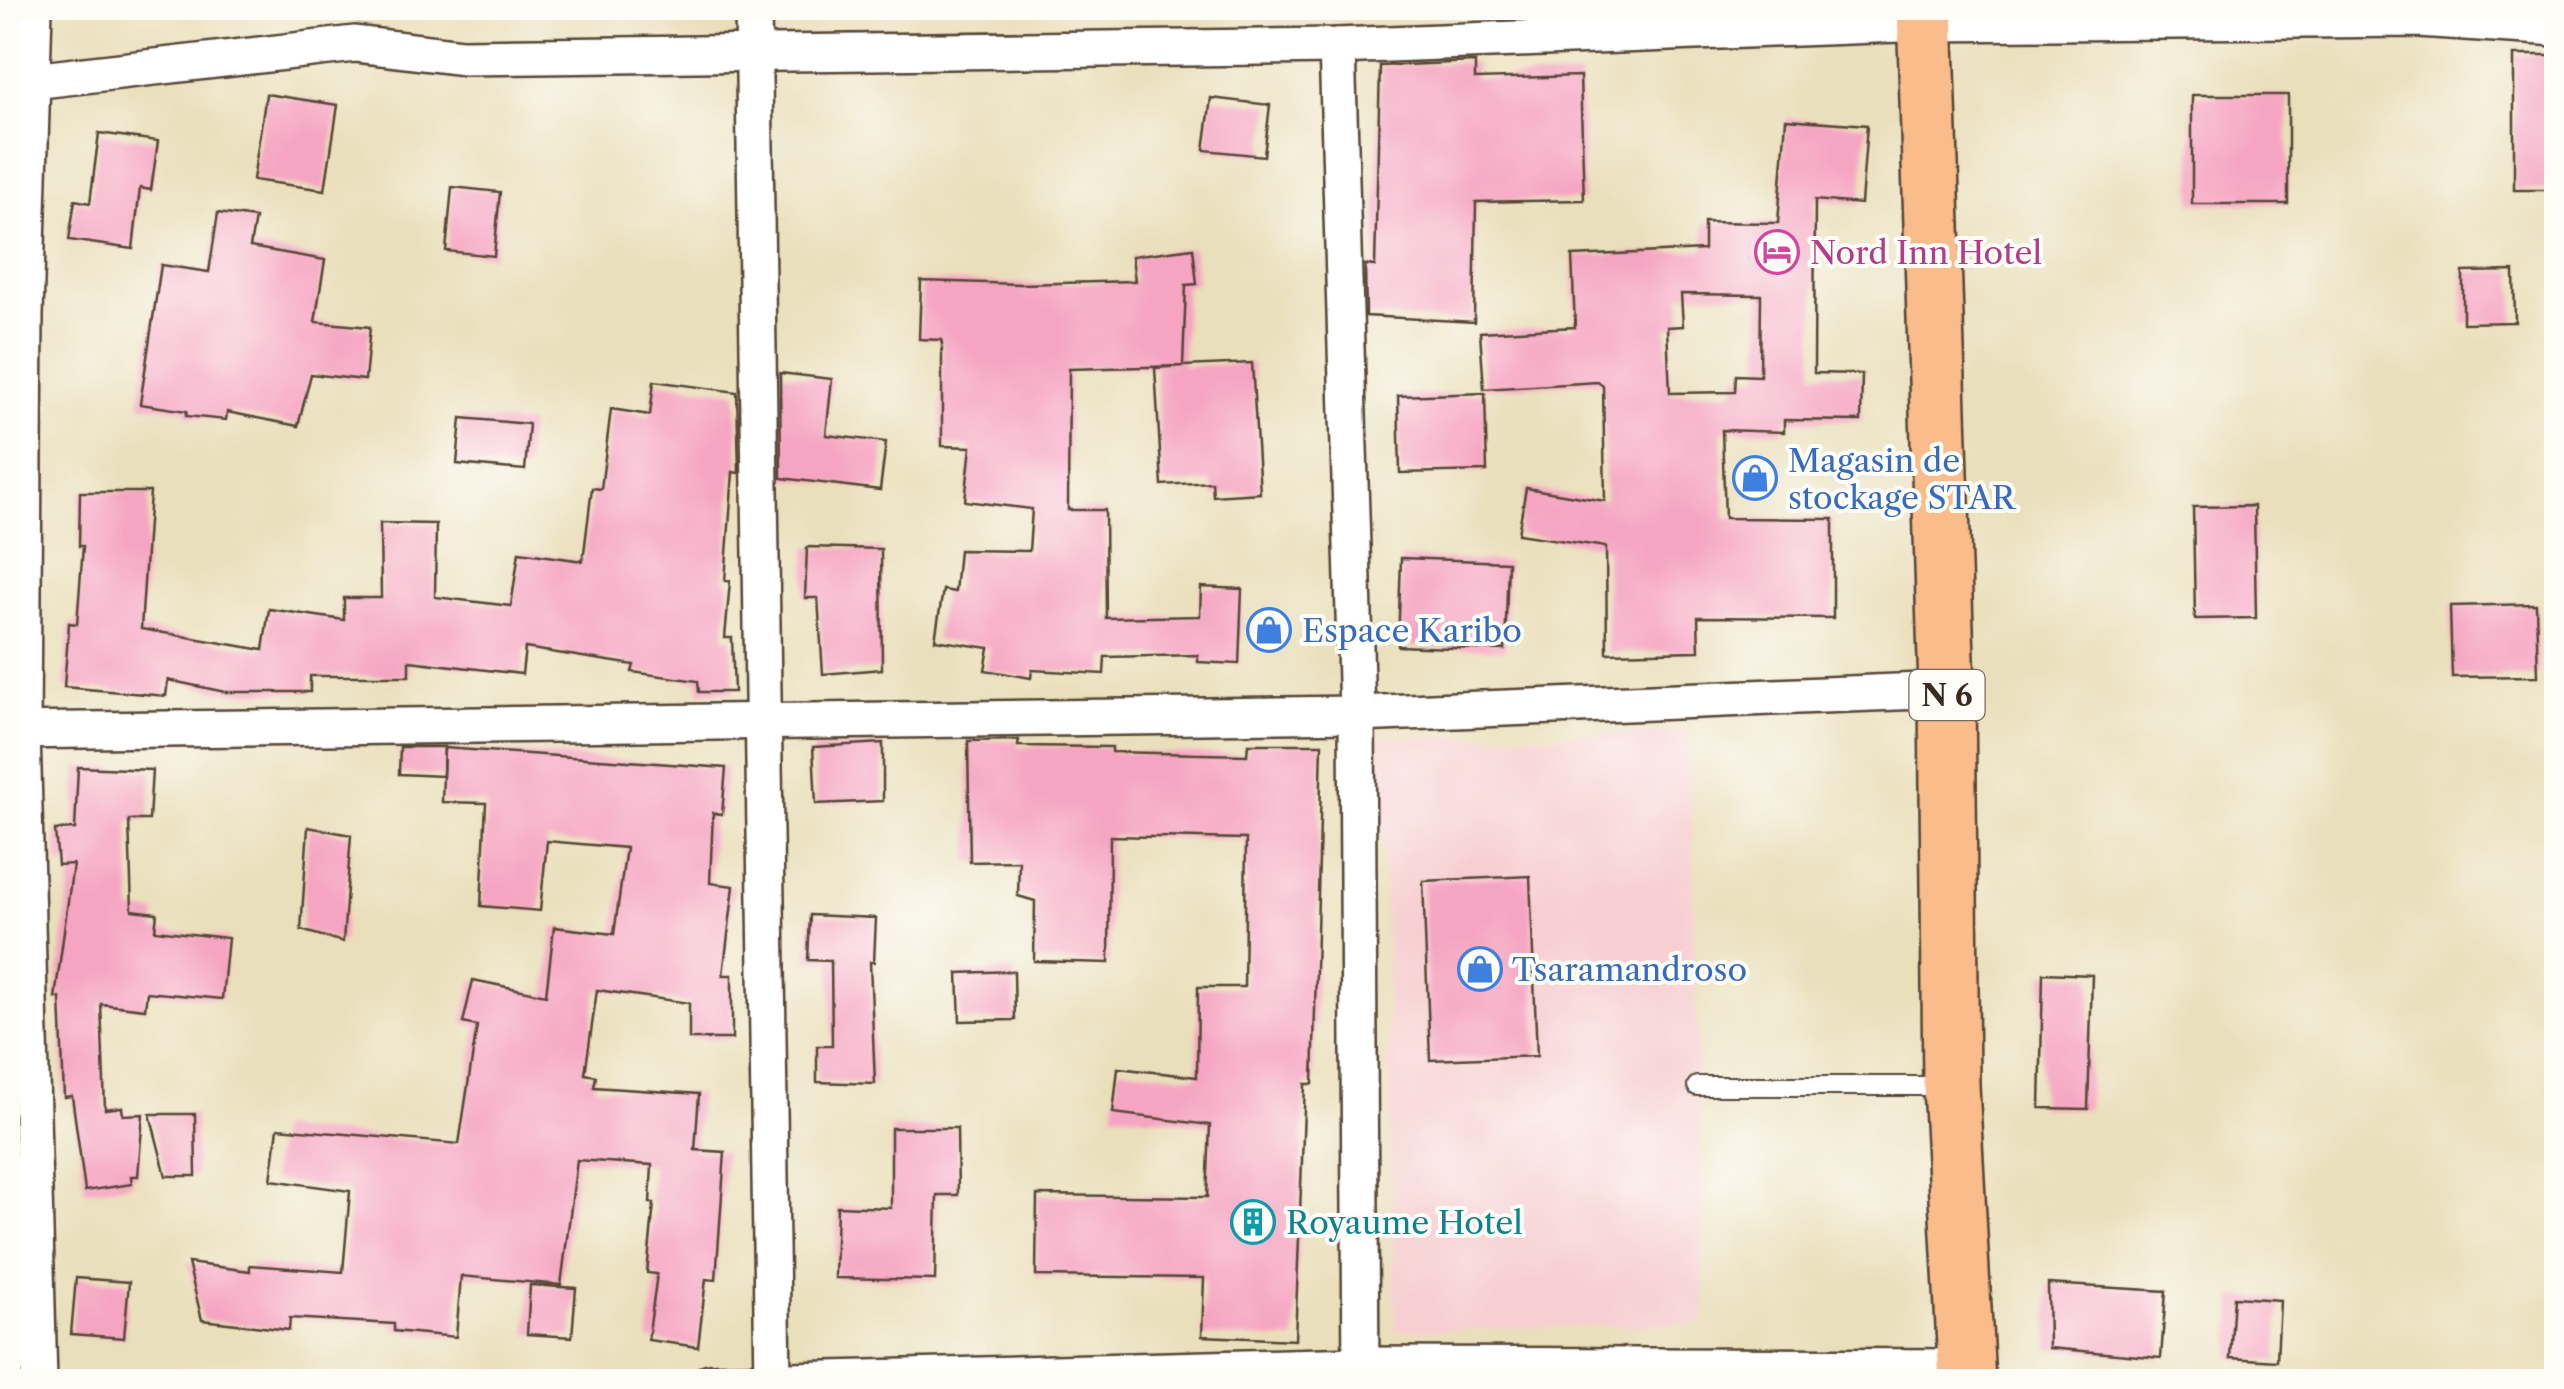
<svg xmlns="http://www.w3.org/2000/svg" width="2564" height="1389" viewBox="0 0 2564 1389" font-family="'Libre Caslon Text',serif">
<rect width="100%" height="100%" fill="#fdfcf7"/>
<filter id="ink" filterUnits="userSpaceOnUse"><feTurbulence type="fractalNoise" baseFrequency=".01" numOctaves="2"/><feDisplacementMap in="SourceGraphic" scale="20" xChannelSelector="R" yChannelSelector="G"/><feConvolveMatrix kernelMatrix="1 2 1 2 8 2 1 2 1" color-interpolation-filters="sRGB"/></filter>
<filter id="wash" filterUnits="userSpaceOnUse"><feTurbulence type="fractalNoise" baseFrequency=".0048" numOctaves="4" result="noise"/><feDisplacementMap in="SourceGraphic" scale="40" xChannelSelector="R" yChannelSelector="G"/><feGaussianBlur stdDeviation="2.25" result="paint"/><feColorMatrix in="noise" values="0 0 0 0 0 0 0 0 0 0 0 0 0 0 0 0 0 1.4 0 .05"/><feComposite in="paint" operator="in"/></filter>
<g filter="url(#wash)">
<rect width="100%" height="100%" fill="#eadfbb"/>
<path fill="#f7cfd2" d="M1690,732L1704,1324L1395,1331L1381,738Z"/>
<g id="blocks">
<g fill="#f5a4c1" fill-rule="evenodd">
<rect x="2514" y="55" width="41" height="135"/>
<path d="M1475,62V79L1580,76L1584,200L1476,202L1474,322L1366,316L1365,265L1375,266L1380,66Z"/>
<path d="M266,94L338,105L325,190L253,180Z"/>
<rect x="2192" y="95" width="96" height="109"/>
<path d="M1211,98L1270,105L1264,156L1204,150Z"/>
<path d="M1786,119L1867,125L1861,204L1815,200L1814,373L1862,374L1861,421L1784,420V432L1722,430L1725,518L1833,519V618L1698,617L1699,651L1607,653L1606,547L1518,534L1526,488L1605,501L1603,386L1598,382L1484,389L1480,332L1575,327L1572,256L1704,250V222L1778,223ZM1681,294L1761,295L1760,376L1736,375L1735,392L1670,393L1667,327L1683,326Z"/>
<path d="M99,133L158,141L151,190L140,188L133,249L69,240L75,200L90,203Z"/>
<path d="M452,187L500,192L494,256L446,251Z"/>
<path d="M218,213L255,218L250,247L325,260L315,322L370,327L365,380L311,374L298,426L227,412L226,420L186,416L187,411L140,404L161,265L209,272Z"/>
<path d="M1193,248L1197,284L1186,285L1183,366L1252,363L1260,493L1213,496L1212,482L1162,485L1155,368L1182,366L1069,369L1068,510H1105L1106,618L1200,616L1201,587L1242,589L1239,664L1198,662V655L1105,657L1104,674L1032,670L1031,678L985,670L989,648L935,640L943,590L955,592L959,550L1029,551L1032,509L965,501L971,447L942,446V340L919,339L921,281L1021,284L1135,281L1132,256Z"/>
<path d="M2514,271L2515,322L2463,323V272Z"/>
<path d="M780,373L832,379L826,435L886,442L880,490L781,478Z"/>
<path d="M654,381L737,392L739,473L733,472L725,581H730L725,638H732L734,692H699L698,681L632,672L634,665L525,648L522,674L409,661V676H310V692H225L168,680L166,696L64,687L69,623L77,624L83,546H79L80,492H150L141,629L263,650L269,609L344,620V598H381L380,523L436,524L435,597L511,606L519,552L583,561L592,488L601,489L611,409L650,415Z"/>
<path d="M1485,393L1487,471L1400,473L1398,396Z"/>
<path d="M461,418L529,424L525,470L457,464Z"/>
<path d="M2254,506L2256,618L2195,619L2193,507Z"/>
<path d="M807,547L881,549L882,669L823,674L818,598H805Z"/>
<path d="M1401,558L1508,562L1505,650L1398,646Z"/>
<path d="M2536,604L2538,676L2452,677L2450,606Z"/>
<path d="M1019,740L1018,746L1112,747V752L1247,755L1248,744H1322L1313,1084H1305L1295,1340L1202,1336L1204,1278L1036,1276L1037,1195L1207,1197L1210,1125L1113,1113L1118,1068L1197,1077L1198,987H1244L1246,839L1110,836L1109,963L1034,961L1035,901L1018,896L1019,861L970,862L968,741Z"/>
<path d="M883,743V801L816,804L813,747Z"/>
<path d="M400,747H444L443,776L399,774Z"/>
<path d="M444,748L726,768L722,814L713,813L710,883L734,886L723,975H732V1039H689V1003L597,990L585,1074L596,1076L594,1087L699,1094L695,1150L725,1152L716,1280L706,1279L698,1347L648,1340L657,1274L647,1273L654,1203H650L652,1165L577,1160L561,1285L461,1276L456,1337L394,1331V1324L290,1318L289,1330L202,1320L188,1263L250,1271V1265L343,1272L350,1191L271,1180L278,1128L459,1144L477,1026L463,1023L473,980L546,995L554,927L614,934L626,848L547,841L540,911L481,906L486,803L442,802Z"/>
<path d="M78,767L152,770L149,820H129L132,910L157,913L155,930L228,938L222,999L147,992L145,1009L101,1004L105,1109L122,1107L123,1115L143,1114L138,1176H131L132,1184L85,1191L72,1096L64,1097L60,998H55L73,864L58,865L55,830L75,829Z"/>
<path d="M308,827L351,835L343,942L301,930Z"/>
<path d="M1530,876L1537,1056L1430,1060L1423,881Z"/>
<path d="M810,915L876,918L874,962H870L875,1084L817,1082V1046H832L831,961L808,960Z"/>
<path d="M1014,971L1015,1020L960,1021L958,973Z"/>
<path d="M2043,973L2092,975L2088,1109L2040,1108Z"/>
<path d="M150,1114H195L196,1176H166Z"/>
<path d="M891,1128H957L958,1195H937L935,1280L835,1278L837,1206L891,1208Z"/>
<path d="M76,1278L129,1282L124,1338L71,1334Z"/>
<path d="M2048,1284L2166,1291L2161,1358L2049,1348Z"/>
<path d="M530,1285L576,1288L572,1337L527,1334Z"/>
<path d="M2234,1297L2280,1300L2277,1361L2230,1358Z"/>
</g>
</g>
</g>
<g filter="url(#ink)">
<use href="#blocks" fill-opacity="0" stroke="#554536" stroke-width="2.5"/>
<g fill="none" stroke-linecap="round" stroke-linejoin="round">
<g stroke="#554536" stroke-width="22">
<path id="service" d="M1697,1086H1947"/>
</g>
<g stroke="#554536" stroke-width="40">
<g id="minor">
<path d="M34,8L25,315L22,731L39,1382"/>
<path d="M753,8L773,1382"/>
<path d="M1337,46L1357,714L1361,1382"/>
<path d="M8,80L32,81L355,44L463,57L1337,46L1925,23L2418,19L2556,28"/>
<path d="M8,731L1357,714L1947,690"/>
<path d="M710,1382L1360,1365L1967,1367"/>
</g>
</g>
<g stroke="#554536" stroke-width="60">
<path id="primary" d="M1925,8L1947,690L1951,1086L1967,1382"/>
</g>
<use href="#service" stroke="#fff" stroke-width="18"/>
<use href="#minor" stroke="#fff" stroke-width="35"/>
<use href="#primary" stroke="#f9bc8a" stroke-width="55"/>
</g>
</g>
<defs>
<g id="hotel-ring" transform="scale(2.25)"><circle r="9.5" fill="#fdfcf7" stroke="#d1479c" stroke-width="1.5"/><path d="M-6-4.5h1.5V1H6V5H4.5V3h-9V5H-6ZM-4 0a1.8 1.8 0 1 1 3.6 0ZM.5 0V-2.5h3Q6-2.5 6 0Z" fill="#d1479c"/></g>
<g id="shop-ring" transform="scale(2.25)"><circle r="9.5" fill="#fdfcf7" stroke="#3f7fe0" stroke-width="1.5"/><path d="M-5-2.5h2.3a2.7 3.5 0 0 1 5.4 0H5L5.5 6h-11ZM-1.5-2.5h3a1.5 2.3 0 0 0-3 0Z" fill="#3f7fe0"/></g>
<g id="building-ring" transform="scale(2.25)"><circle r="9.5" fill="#fdfcf7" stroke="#0f9aa8" stroke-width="1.5"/><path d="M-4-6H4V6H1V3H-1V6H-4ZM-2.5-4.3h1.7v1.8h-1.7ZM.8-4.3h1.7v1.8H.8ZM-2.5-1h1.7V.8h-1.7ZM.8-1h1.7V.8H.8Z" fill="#0f9aa8"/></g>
</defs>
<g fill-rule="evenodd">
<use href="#hotel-ring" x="1777" y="252"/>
<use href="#shop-ring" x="1755" y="478"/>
<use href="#shop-ring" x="1269" y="630"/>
<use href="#shop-ring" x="1480" y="969"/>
<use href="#building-ring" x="1253" y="1222"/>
</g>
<g text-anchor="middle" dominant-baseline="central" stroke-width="8" stroke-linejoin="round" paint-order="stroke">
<rect fill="#fdfcf7" stroke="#75695f" stroke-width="2.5" x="1909.5" y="670" width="75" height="50" rx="8"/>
<g font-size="30" font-weight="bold" fill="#3b2a1e">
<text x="1947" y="695">N 6</text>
</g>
<g font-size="32" fill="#b23c85" stroke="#fdfcf7" text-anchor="start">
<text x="1810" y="252">Nord Inn Hotel</text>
</g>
<g font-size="32" fill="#366cbe" stroke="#fdfcf7" text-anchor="start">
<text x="1788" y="460">Magasin de<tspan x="1788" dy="37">stockage STAR</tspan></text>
<text x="1302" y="630">Espace Karibo</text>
<text x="1512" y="969">Tsaramandroso</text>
</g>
<g font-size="32" fill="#0d838f" stroke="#fdfcf7" text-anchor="start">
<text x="1286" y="1222">Royaume Hotel</text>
</g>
</g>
<rect width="2564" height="1389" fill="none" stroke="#fdfcf7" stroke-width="40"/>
</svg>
